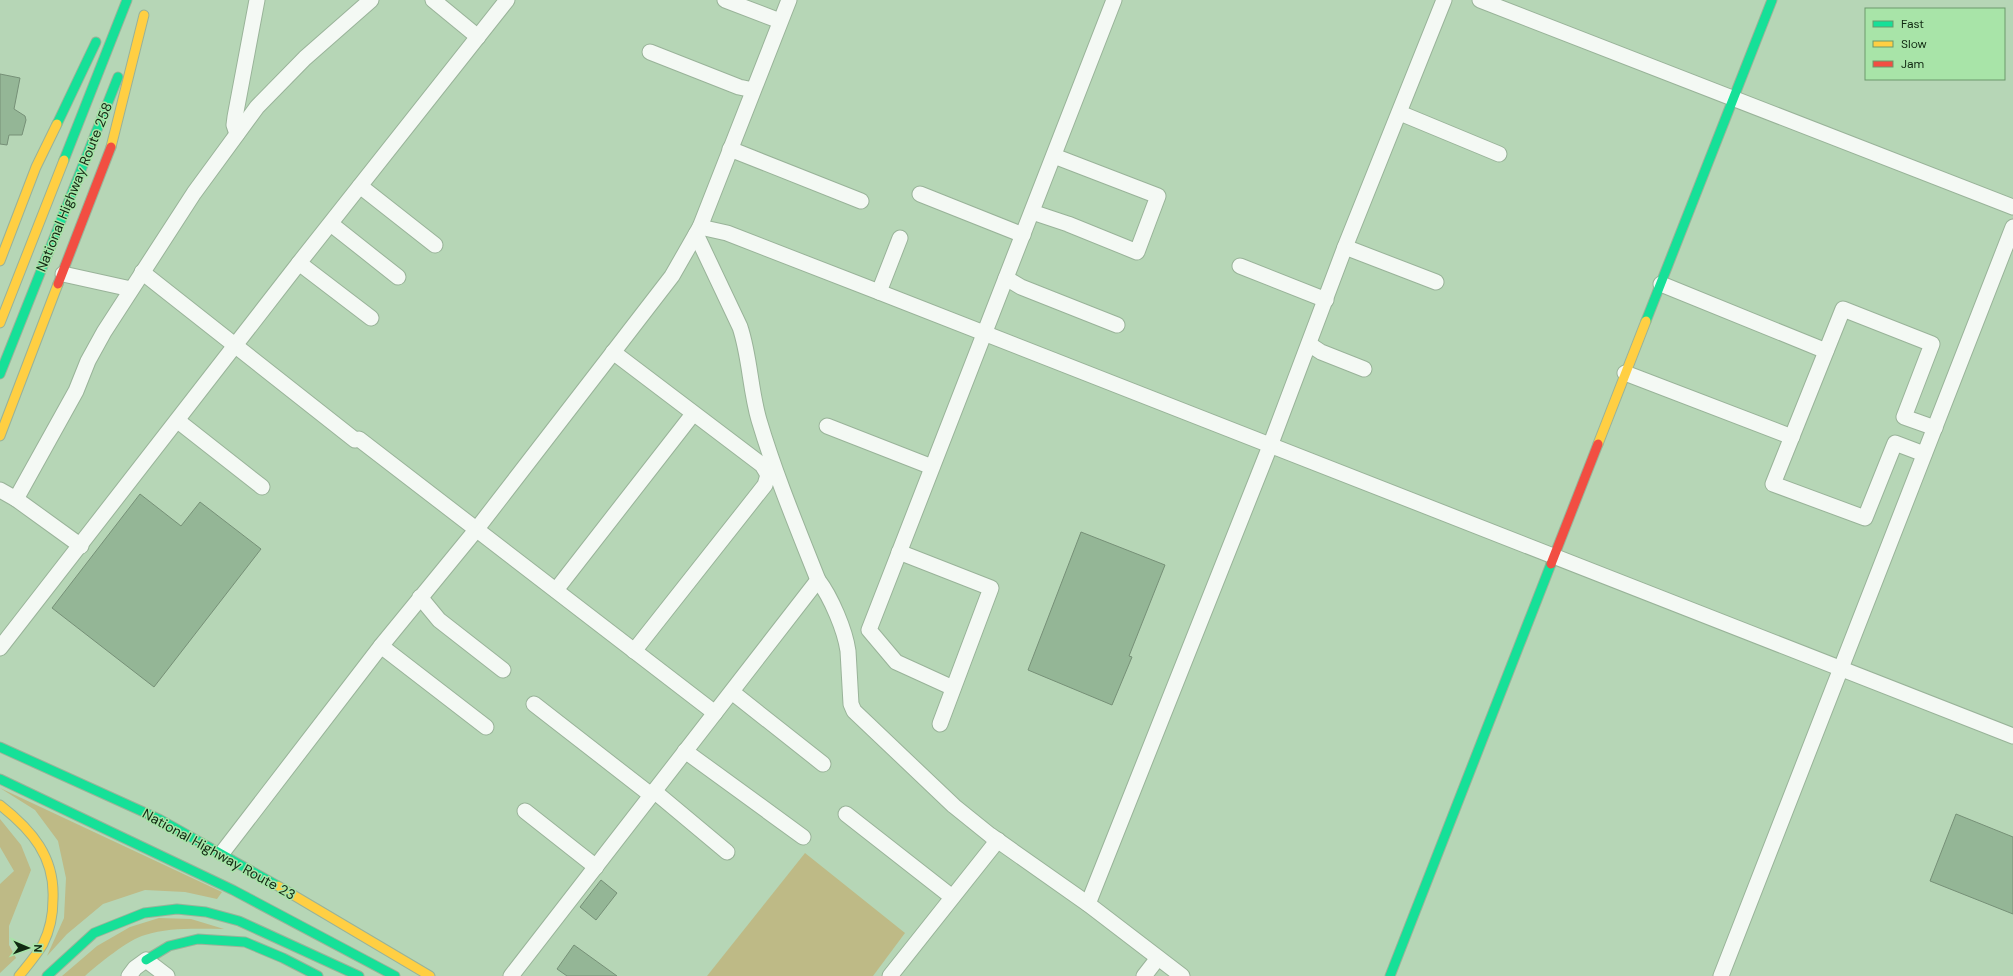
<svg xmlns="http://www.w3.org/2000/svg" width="2013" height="976" viewBox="0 0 2013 976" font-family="'DM Sans',sans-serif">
<rect width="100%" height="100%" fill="#b6d6b6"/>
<g fill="#beba86">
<path d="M0,788L222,892L217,899L185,892L145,890L103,904L67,934L47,956L64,918L66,878L58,841L35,810Z"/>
<path d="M0,819L21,845L31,870L9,926V945L16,958L0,973V884L14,871L0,847Z"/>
<path d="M805,853L905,933L873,976H707Z"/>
<path d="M159,918L191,919L224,929C198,929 170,927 145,935C129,939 97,965 85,976H62L97,946L130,927Z"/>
</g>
<g fill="#94b696" stroke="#769077">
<path d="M0,74L20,78L14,109L25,116L26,120L22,135H9L7,145L0,144Z"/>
<path d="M140,494L181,526L200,502L261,549L154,687L52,608Z"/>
<path d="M1081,532L1165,565L1129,656L1132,657L1112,705L1028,670Z"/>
<path d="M1956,814L2013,837V914L1930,881Z"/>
<path d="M601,880L617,893L596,920L580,907Z"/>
<path d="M574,945L617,976H567L557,969Z"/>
</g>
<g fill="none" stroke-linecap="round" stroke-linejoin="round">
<g stroke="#99b399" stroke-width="17">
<g id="street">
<path d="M433,0L478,37"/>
<path d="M725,0L780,21"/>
<path d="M1480,0L2013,207"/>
<path d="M650,52L739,87L753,90"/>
<path d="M1400,113L1499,154"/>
<path d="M237,134L234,125L235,117L257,0"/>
<path d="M730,149L861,201"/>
<path d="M360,186L435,245"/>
<path d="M920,194L1023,235"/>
<path d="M1032,212L1068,224L1137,252L1158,196L1054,156"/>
<path d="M331,224L398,277"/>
<path d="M700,227L727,233L879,292L2013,736"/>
<path d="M696,234L740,327C750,357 750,389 759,420C775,474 797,527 818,580C831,597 845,630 848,651C849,669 850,686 851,704L854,711L954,806L990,835L1088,904L1182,976"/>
<path d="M1345,247L1436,282"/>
<path d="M299,263L371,318"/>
<path d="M1240,266L1326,300"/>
<path d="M142,272L355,440L359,439L715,713"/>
<path d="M63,274L131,289"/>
<path d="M1006,278L1021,287L1117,325"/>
<path d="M1661,284L1826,351"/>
<path d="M879,292L900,238"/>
<path d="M1309,344L1321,352L1364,369"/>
<path d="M613,352L762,465L768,475"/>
<path d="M1625,373L1792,437"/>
<path d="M178,421L262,487"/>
<path d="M827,426L932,467"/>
<path d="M1924,454L1895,443L1865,518L1773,484L1843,309L1932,344L1904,417L1935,428"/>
<path d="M0,490L16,499L81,546"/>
<path d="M16,499L76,391L88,361L104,332L194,193L257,107L305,58L371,0"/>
<path d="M899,552L991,588L940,724"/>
<path d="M556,590L693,414"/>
<path d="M420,597L439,620L503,670"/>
<path d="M381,646L486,727"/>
<path d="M0,648L299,263L507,0"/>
<path d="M634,651L765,485L768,475L775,472"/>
<path d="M953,688L896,662L869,630L1114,0"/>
<path d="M732,692L823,764"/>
<path d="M534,704L651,795"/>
<path d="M685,751L803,837"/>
<path d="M654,791L727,852"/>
<path d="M525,811L596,867"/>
<path d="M846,814L952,897"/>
<path d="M222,853L381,646L476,530L672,276L700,227L789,0"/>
<path d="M1088,904L1270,446L1345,247L1444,0"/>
<path d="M129,976L135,968L146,960L167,976"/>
<path d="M511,976L818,580"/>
<path d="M890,976L998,840"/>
<path d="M1144,976L1158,958"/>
<path d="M1721,976L2013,227"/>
</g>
</g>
<g stroke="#99b399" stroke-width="11">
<g id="fast">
<path d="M57,124L96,42"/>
<path d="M64,160L127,0"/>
<path d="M1646,321L1772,0"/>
<path d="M0,374L118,77"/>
<path d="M0,747L159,819L278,886"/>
<path d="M0,779L233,890L395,976"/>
<path d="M146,960L169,946L198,939L245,942L283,958L318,976"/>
<path d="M47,976L94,933L144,913L177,909L206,912L239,921L359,976"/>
<path d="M1390,976L1551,564"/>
</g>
</g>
<g stroke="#99b399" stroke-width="11">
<g id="slow">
<path d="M111,147L144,15"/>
<path d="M0,261L36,167L57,124"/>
<path d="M0,323L64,160"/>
<path d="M0,436L58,284"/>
<path d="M1598,444L1646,321"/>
<path d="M0,805C32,830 55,857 53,899C53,915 50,930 43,944C36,956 27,966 19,976"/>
<path d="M278,886L430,976"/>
</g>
</g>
<g stroke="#99b399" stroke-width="11">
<g id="jam">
<path d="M58,284L111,147"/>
<path d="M1551,564L1598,444"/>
</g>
</g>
<use href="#street" stroke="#f4f9f4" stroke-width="15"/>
<use href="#fast" stroke="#16e098" stroke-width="9"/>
<use href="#slow" stroke="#ffcf43" stroke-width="9"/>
<use href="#jam" stroke="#f24e42" stroke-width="9"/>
</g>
<g text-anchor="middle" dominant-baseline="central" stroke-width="3" stroke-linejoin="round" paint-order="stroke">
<g font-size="14" fill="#112912" stroke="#a8e4a8">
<text transform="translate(74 187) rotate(-68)">National Highway Route 258</text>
<text transform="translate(219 854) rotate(29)">National Highway Route 23</text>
</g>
</g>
<rect x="1865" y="8" width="140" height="72" fill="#a8e4a8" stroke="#6c996c"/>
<rect x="1873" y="21" width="20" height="6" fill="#16e098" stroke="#6c996c"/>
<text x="1901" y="28" font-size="12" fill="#112912">Fast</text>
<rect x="1873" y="41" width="20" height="6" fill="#ffcf43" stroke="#6c996c"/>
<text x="1901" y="48" font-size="12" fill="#112912">Slow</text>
<rect x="1873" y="61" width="20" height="6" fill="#f24e42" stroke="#6c996c"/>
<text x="1901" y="68" font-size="12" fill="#112912">Jam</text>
<g transform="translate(28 948) rotate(92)" stroke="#a8e4a8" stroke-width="3" paint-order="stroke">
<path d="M0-3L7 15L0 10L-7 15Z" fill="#112912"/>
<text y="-6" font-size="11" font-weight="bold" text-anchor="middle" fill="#112912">N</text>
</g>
</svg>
